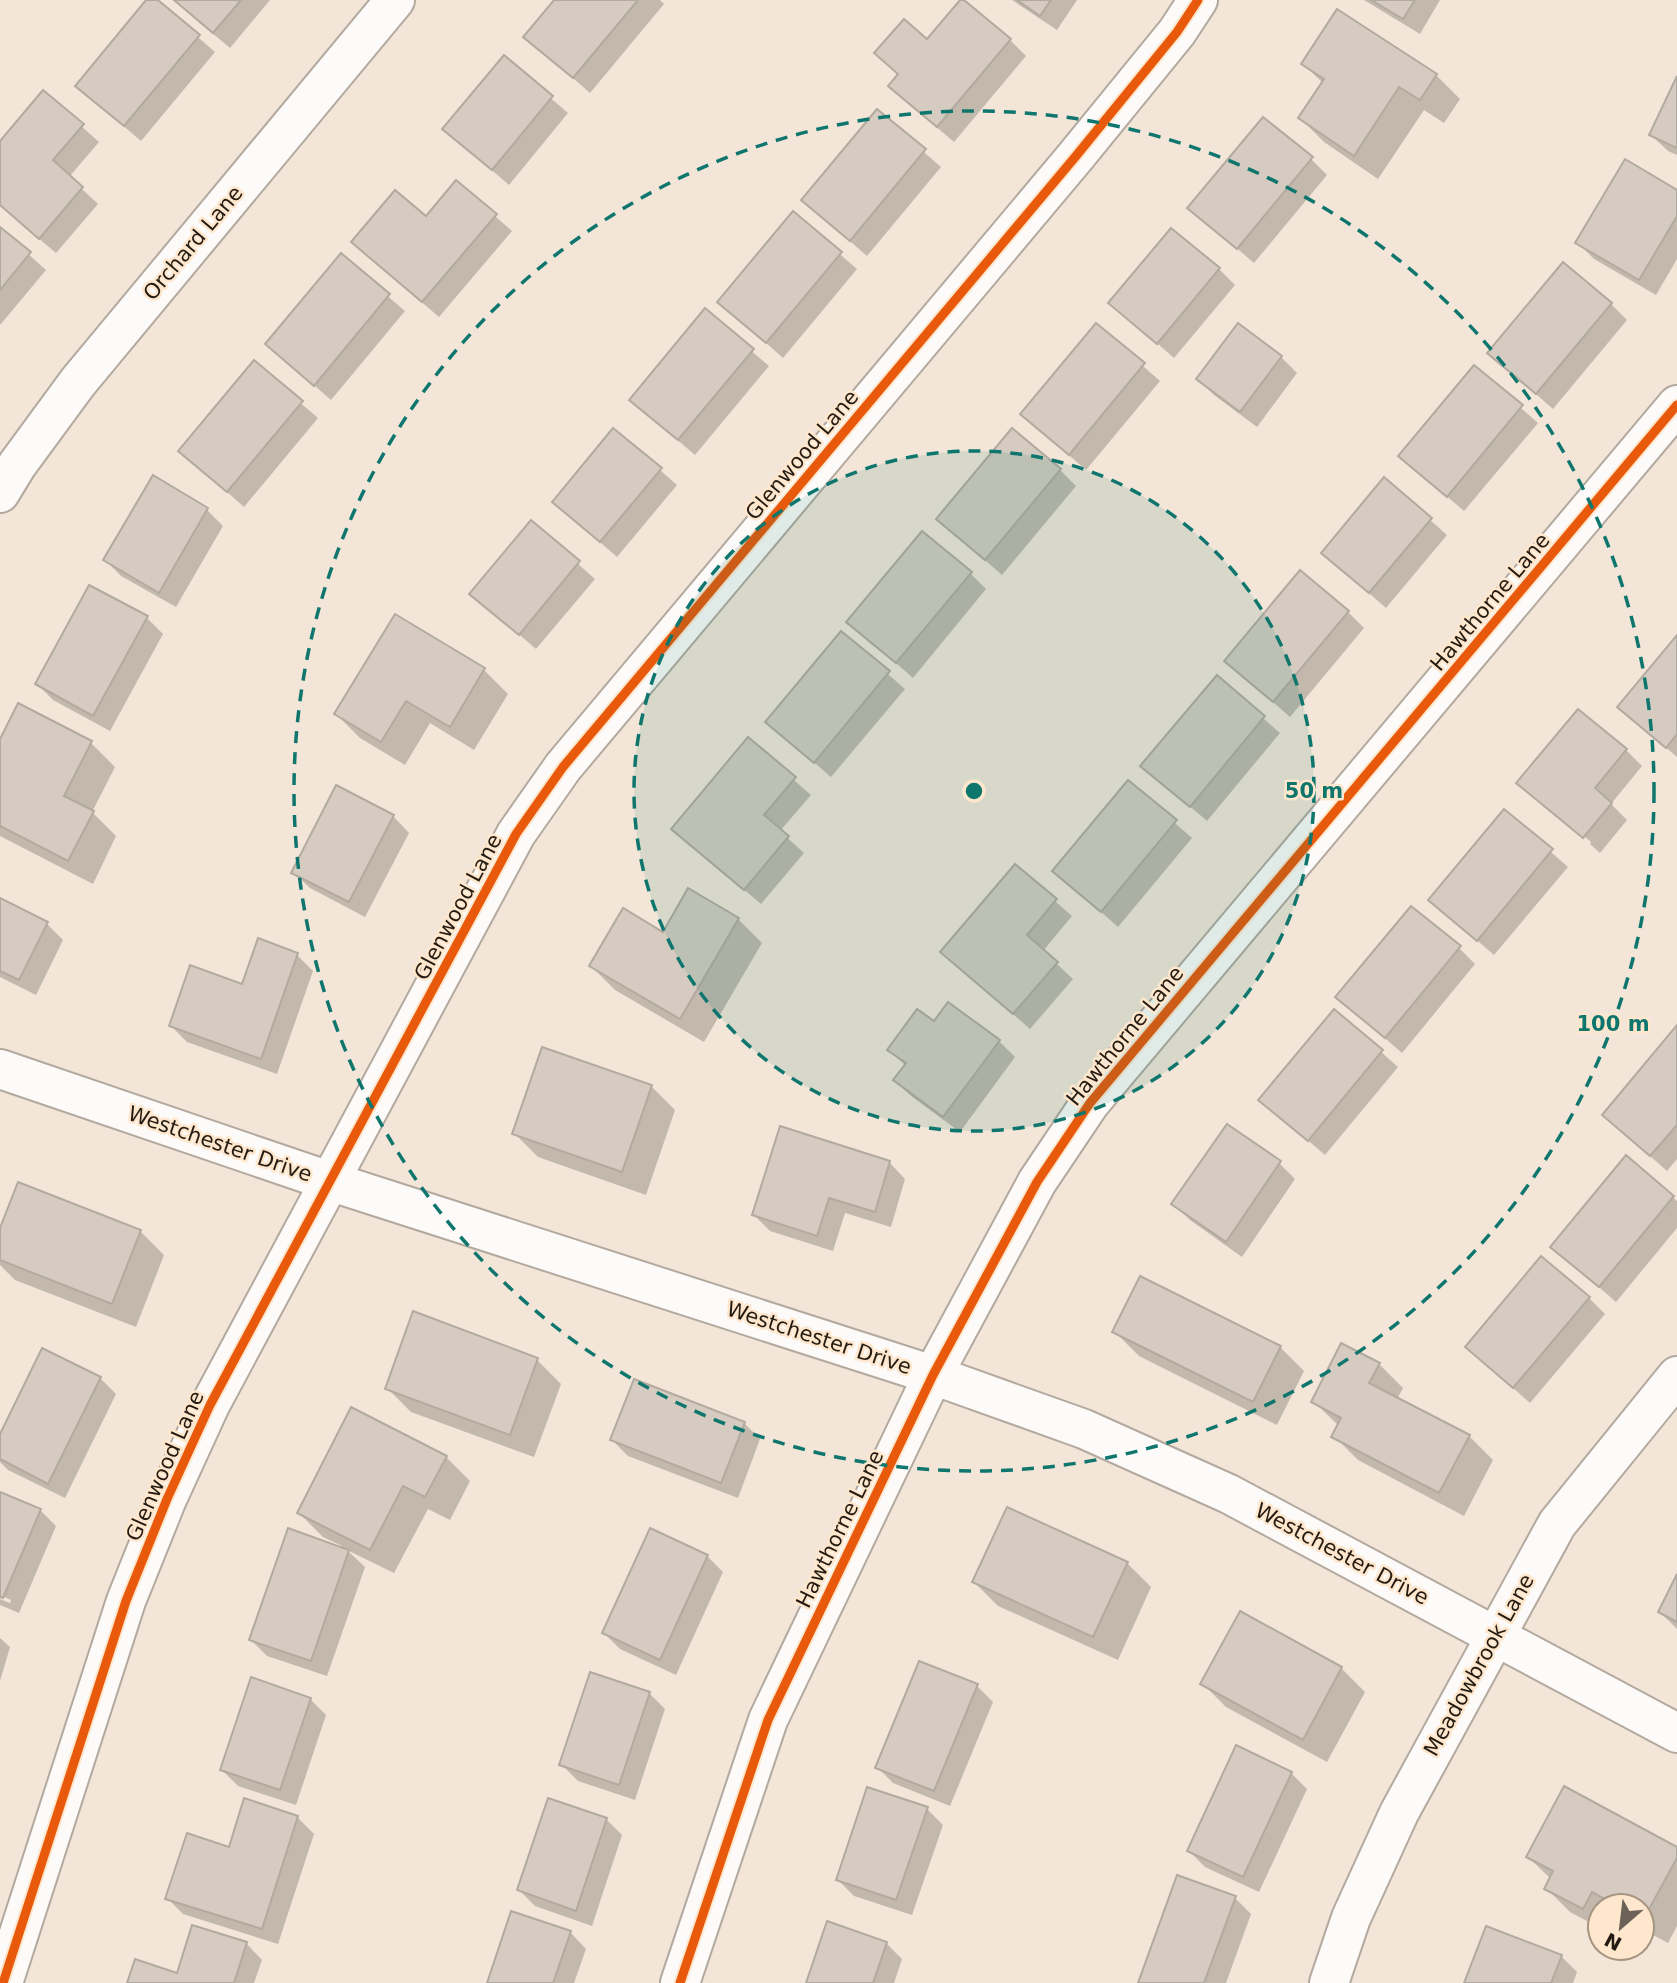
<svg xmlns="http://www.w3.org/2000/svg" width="1677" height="1983" viewBox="0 0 1677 1983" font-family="'DejaVu Sans',sans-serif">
<rect width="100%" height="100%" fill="#f3e6d8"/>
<g fill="#0003">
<path d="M149,0H155L215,52L141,141L77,86Z"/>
<path d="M173,0H270L230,48Z"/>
<path d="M557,0H660L664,4L590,93L526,37Z"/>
<path d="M1012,0H1077L1057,30Z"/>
<path d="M1364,0H1440L1420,34Z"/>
<path d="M1010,40L1026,56L954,142L907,102L900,75L877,53L928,41Z"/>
<path d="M504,58L568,113L509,185L445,129Z"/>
<path d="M1303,64L1436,75L1460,99L1444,123L1424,110L1378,179L1324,142L1300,118L1323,83Z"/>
<path d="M1677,80V155L1668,151L1651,135Z"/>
<path d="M44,93L99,142L69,177L98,204L56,253L0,206V144Z"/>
<path d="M877,111L941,167L867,256L803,200Z"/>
<path d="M1311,159L1327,175L1254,263L1190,208Z"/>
<path d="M456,182L512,231L439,317L370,258L426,218Z"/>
<path d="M1677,192V259L1656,295L1594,259L1578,243Z"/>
<path d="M793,214L857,269L783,358L720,302Z"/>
<path d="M0,229L46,270L0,325Z"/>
<path d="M341,256L405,311L331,400L267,344Z"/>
<path d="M1219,269L1235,285L1174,358L1111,303Z"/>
<path d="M1611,304L1627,320L1553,409L1489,353Z"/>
<path d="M705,311L769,366L695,455L631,400Z"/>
<path d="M1096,325L1160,381L1086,470L1022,414Z"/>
<path d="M1238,325L1281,357L1297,373L1257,427L1214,395L1198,379Z"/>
<path d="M254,363L318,418L244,507L181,451Z"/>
<path d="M1474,367L1538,423L1464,511L1400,456Z"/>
<path d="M614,430L677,485L617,557L554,502Z"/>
<path d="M1060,470L1076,486L1002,575L938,519Z"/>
<path d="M153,478L207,510L223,526L176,607L121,576L105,560Z"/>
<path d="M1384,479L1447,535L1386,608L1323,553Z"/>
<path d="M531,522L595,579L536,649L472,594Z"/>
<path d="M970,573L986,589L913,678L849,622Z"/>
<path d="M1348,612L1364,628L1290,717L1226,661Z"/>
<path d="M396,616L484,670L508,694L474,750L430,723L405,765L360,738L336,714Z"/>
<path d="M147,618L163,634L110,731L53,700L37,684Z"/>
<path d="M841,633L905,689L831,777L767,722Z"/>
<path d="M1677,637V757L1619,707Z"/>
<path d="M1217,678L1280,733L1207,821L1143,766Z"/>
<path d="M19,706L91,743L115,767L92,812L116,836L93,884L0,836V743Z"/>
<path d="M748,740L811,795L780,831L804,853L761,904L673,829Z"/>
<path d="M1626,750L1642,766L1611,804L1627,820L1600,853L1590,844L1591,842L1533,794Z"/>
<path d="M1128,782L1192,838L1118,927L1055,871Z"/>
<path d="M1504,811L1568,867L1494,955L1430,900Z"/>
<path d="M393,816L409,833L365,917L310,888L293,872Z"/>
<path d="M1015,866L1072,916L1043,951L1073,979L1030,1029L942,952Z"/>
<path d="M0,900L47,924L63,940L36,995L0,977Z"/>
<path d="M738,919L762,943L704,1042L615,990L591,966L664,934Z"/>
<path d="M1459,948L1475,964L1402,1053L1338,997Z"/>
<path d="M297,955L313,971L277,1074L187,1042L171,1026Z"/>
<path d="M1335,1011L1398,1067L1325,1155L1261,1100Z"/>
<path d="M935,1023L999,1041L1015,1057L960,1132L911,1096L895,1080L906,1066L889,1050Z"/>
<path d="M1677,1028V1159L1667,1171L1604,1115Z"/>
<path d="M651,1086L675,1110L646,1195L538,1157L514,1133Z"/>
<path d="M1626,1157L1677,1201V1228L1616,1302L1552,1246Z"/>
<path d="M889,1162L905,1179L891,1227L845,1213L833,1251L770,1231L754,1215Z"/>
<path d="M1279,1163L1295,1179L1242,1257L1190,1220L1174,1204Z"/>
<path d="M140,1231L164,1255L136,1327L15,1280L0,1265V1233Z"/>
<path d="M1589,1298L1605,1314L1530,1403L1467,1347Z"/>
<path d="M1115,1332L1280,1347L1304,1371L1277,1425L1139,1356Z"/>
<path d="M537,1360L561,1384L534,1457L411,1412L387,1388Z"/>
<path d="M1379,1364L1403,1388L1397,1399L1469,1436L1493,1460L1464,1516L1358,1460L1334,1436L1339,1426L1313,1401Z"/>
<path d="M100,1378L116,1394L65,1498L8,1470L0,1462V1438Z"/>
<path d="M744,1423L760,1439L738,1498L628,1456L612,1440Z"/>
<path d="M446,1457L470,1481L450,1520L428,1509L394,1573L347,1550L365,1567L327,1676L267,1656L251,1640L342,1546L323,1537L299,1513Z"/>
<path d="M0,1494L40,1510L56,1526L19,1613L0,1605V1599L10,1603L11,1600L0,1595Z"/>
<path d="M707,1556L723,1572L676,1675L620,1649L604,1633Z"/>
<path d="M1127,1563L1151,1587L1118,1660L998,1606L974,1582Z"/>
<path d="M1677,1578V1629L1660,1612Z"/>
<path d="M0,1638L10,1647L0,1681Z"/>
<path d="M1341,1668L1365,1692L1327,1762L1226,1707L1202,1683Z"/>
<path d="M977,1686L993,1702L950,1806L893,1783L877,1767Z"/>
<path d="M649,1693L665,1709L635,1800L578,1781L561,1764Z"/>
<path d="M310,1699L326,1715L296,1805L238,1786L222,1770Z"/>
<path d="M1291,1773L1307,1789L1259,1892L1205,1867L1189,1851Z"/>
<path d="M245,1801L298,1818L314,1834L278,1944L183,1914L167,1898L230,1849Z"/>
<path d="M927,1809L943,1825L912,1915L854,1896L838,1880Z"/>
<path d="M606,1819L622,1835L592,1926L535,1906L519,1890Z"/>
<path d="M1677,1849V1926L1668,1943L1642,1929V1906H1600V1928L1570,1912L1546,1888L1551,1879L1528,1857Z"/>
<path d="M1235,1898L1251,1914L1226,1983H1140Z"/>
<path d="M570,1932L586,1949L574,1983H489Z"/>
<path d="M246,1943L262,1960L254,1983H129L178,1975Z"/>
<path d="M886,1943L902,1959L894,1983H808Z"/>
<path d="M1561,1956L1577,1972L1573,1983H1466Z"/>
</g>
<g fill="#d5cbc0" stroke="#b3aa9f" stroke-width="2">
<path d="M146,0H158L200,35L124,126L75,86Z"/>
<path d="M174,0H241L213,33Z"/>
<path d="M554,0H638L573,78L523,37Z"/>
<path d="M960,0H964L1011,39L937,127L888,86L898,74L874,53L904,19L927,39Z"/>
<path d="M1017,0H1051L1040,16Z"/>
<path d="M1371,0H1415L1403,19Z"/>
<path d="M1337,9L1437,74L1420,100L1399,87L1354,156L1298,118L1324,79L1301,64Z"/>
<path d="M504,55L553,96L492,170L442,129Z"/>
<path d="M1677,76V148L1649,135Z"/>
<path d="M43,90L84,124L53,160L83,187L39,239L0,205V141Z"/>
<path d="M877,109L926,149L850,241L801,200Z"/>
<path d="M1263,117L1313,157L1237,249L1187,208Z"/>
<path d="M1625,159L1677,190V216L1639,280L1575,243Z"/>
<path d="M456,180L497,214L422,302L351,242L395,190L426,216Z"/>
<path d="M793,211L842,252L766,343L717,302Z"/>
<path d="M0,227L31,252L0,290Z"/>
<path d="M1171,228L1220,268L1157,344L1108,303Z"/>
<path d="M341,253L390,294L314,386L265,344Z"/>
<path d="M1563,262L1612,303L1536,394L1487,353Z"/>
<path d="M705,308L754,349L678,440L629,400Z"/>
<path d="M1096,323L1145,363L1069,455L1020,414Z"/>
<path d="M1238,323L1282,356L1240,412L1196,379Z"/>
<path d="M254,360L303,401L227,492L178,451Z"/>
<path d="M1474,365L1523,405L1447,497L1398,456Z"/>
<path d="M613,428L662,468L600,542L552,502Z"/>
<path d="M1012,428L1061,469L985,560L936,519Z"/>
<path d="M153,475L208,508L159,593L103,560Z"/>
<path d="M1384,477L1432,518L1369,593L1321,553Z"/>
<path d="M531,520L580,561L519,635L469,594Z"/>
<path d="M922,531L972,572L896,663L846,622Z"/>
<path d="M1300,570L1349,611L1273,702L1224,661Z"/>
<path d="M89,585L148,616L93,716L35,684Z"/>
<path d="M395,614L485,668L450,727L406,701L381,742L334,714Z"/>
<path d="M841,631L890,671L814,763L765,722Z"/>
<path d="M1677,635V734L1666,748L1617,707Z"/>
<path d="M1217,675L1265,716L1190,807L1140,766Z"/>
<path d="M18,703L92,741L64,796L94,811L68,861L0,826V739Z"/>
<path d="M1578,709L1627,749L1595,788L1612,803L1583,838L1516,783Z"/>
<path d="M748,737L796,777L764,815L789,836L744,890L671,829Z"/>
<path d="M1128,780L1177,820L1101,912L1052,871Z"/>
<path d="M336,785L394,815L349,902L291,873Z"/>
<path d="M1504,809L1553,849L1477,941L1428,900Z"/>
<path d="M1015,864L1057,899L1027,935L1058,962L1013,1014L940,952Z"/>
<path d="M688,888L739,918L680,1019L589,966L623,908L663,932Z"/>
<path d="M0,898L48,922L19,980L0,971Z"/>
<path d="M1411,906L1461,946L1385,1038L1335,997Z"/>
<path d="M258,938L298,953L261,1059L169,1026L190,965L242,984Z"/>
<path d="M948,1002L1000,1040L943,1117L893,1080L906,1063L887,1050L917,1009L934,1021Z"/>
<path d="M1334,1009L1383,1050L1308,1141L1258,1100Z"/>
<path d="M1677,1025V1125L1650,1156L1602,1115Z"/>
<path d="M542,1047L652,1085L622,1172L512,1134Z"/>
<path d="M1227,1124L1281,1161L1226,1242L1171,1204Z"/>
<path d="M780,1126L890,1161L875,1212L829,1198L817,1236L752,1215Z"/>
<path d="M1626,1155L1674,1196L1599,1287L1550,1247Z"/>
<path d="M18,1182L141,1230L112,1304L0,1260V1228Z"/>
<path d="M1541,1256L1590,1297L1513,1388L1465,1347Z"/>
<path d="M1140,1276L1281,1346L1253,1402L1112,1332Z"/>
<path d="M413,1311L538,1358L510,1435L385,1389Z"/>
<path d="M1341,1343L1380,1363L1369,1383L1470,1435L1439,1493L1331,1437L1341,1418L1311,1402Z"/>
<path d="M42,1348L101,1377L48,1484L0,1459V1434Z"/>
<path d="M634,1379L745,1422L721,1483L610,1440Z"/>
<path d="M351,1407L447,1456L425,1497L403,1486L370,1550L297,1513Z"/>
<path d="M0,1492L41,1509L3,1598L0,1597Z"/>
<path d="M1007,1507L1128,1562L1093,1637L972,1582Z"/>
<path d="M288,1528L349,1550L311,1661L249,1640Z"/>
<path d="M650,1528L708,1555L660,1660L602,1633Z"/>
<path d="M1677,1574V1622L1658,1612Z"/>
<path d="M1240,1611L1342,1667L1303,1740L1200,1684Z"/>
<path d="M919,1661L978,1684L934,1791L875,1768Z"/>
<path d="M590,1672L650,1692L619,1785L559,1765Z"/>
<path d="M251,1677L311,1698L280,1790L220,1770Z"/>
<path d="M1236,1745L1292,1772L1243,1877L1187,1851Z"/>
<path d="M1564,1786L1677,1847V1858L1643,1920L1642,1906H1618L1592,1892L1583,1909L1544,1889L1553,1871L1526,1857Z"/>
<path d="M867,1787L928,1807L896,1900L836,1880Z"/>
<path d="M244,1798L298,1816L262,1929L165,1899L187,1833L229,1847Z"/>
<path d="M548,1798L607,1818L576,1911L517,1890Z"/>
<path d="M1177,1875L1236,1896L1204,1983H1138Z"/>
<path d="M511,1911L571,1931L553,1983H487Z"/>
<path d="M827,1921L887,1942L873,1983H806Z"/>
<path d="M192,1925L247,1942L234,1983H127L135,1959L177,1973Z"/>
<path d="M1486,1926L1562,1955L1551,1983H1464Z"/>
</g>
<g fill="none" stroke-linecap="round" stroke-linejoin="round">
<g stroke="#b3a99e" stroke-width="42">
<g id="minor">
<path d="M0,493L17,465L78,382L395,0"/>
<path d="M0,1069L332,1182L933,1375L1084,1429L1229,1494L1677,1733"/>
<path d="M3,1983L126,1601L167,1499L210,1405L516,834L563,767L1076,156L1177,32L1198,0"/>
<path d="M680,1983L768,1720L933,1375L1037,1182L1090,1103L1677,405"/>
<path d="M1329,1983L1351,1918L1399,1813L1557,1524L1677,1376"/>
</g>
</g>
<use href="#minor" stroke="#fdfbf9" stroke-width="38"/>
<g stroke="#fee7cd" stroke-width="13">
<g id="cycleway">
<path d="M3,1983L126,1601L167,1499L210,1405L516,834L563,767L1076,156L1177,32L1198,0"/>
<path d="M680,1983L768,1720L933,1375L1037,1182L1090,1103L1677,405"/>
</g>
</g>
<use href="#cycleway" stroke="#e8590c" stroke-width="9"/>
</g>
<circle cx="974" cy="791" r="340" fill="#0f766e" fill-opacity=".12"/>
<g fill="none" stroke="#0f766e" stroke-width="3.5" stroke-dasharray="12 9">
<circle cx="974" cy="791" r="340"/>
<circle cx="974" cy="791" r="680"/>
</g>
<g text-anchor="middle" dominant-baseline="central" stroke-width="5" stroke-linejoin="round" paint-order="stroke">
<g font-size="21" fill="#241b12" stroke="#fee7cd">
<text transform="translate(193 243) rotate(-50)">Orchard Lane</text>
<text transform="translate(802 455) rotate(-50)">Glenwood Lane</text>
<text transform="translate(1490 602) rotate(-50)">Hawthorne Lane</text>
<text transform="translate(458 907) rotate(-62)">Glenwood Lane</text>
<text transform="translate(1125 1036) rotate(-51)">Hawthorne Lane</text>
<text transform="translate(220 1144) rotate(19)">Westchester Drive</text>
<text transform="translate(819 1338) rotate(18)">Westchester Drive</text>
<text transform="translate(165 1466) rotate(-66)">Glenwood Lane</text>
<text transform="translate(840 1529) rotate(-64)">Hawthorne Lane</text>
<text transform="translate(1342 1554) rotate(28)">Westchester Drive</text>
<text transform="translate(1479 1665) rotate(-61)">Meadowbrook Lane</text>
</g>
</g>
<circle cx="974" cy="791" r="10" fill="#0f766e" stroke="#fee7cd" stroke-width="3.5"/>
<g font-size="21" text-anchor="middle" font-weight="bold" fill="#0f766e" stroke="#fee7cd" stroke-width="5" stroke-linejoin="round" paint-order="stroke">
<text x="1314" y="798">50 m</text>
<text x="1613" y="1031">100 m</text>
</g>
<g transform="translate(1621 1927) rotate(208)"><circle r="33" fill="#fee7cd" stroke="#a79582" stroke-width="2"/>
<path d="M0-5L12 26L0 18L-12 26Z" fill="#6c6257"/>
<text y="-10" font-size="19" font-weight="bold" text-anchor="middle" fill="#241b12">N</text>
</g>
</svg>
